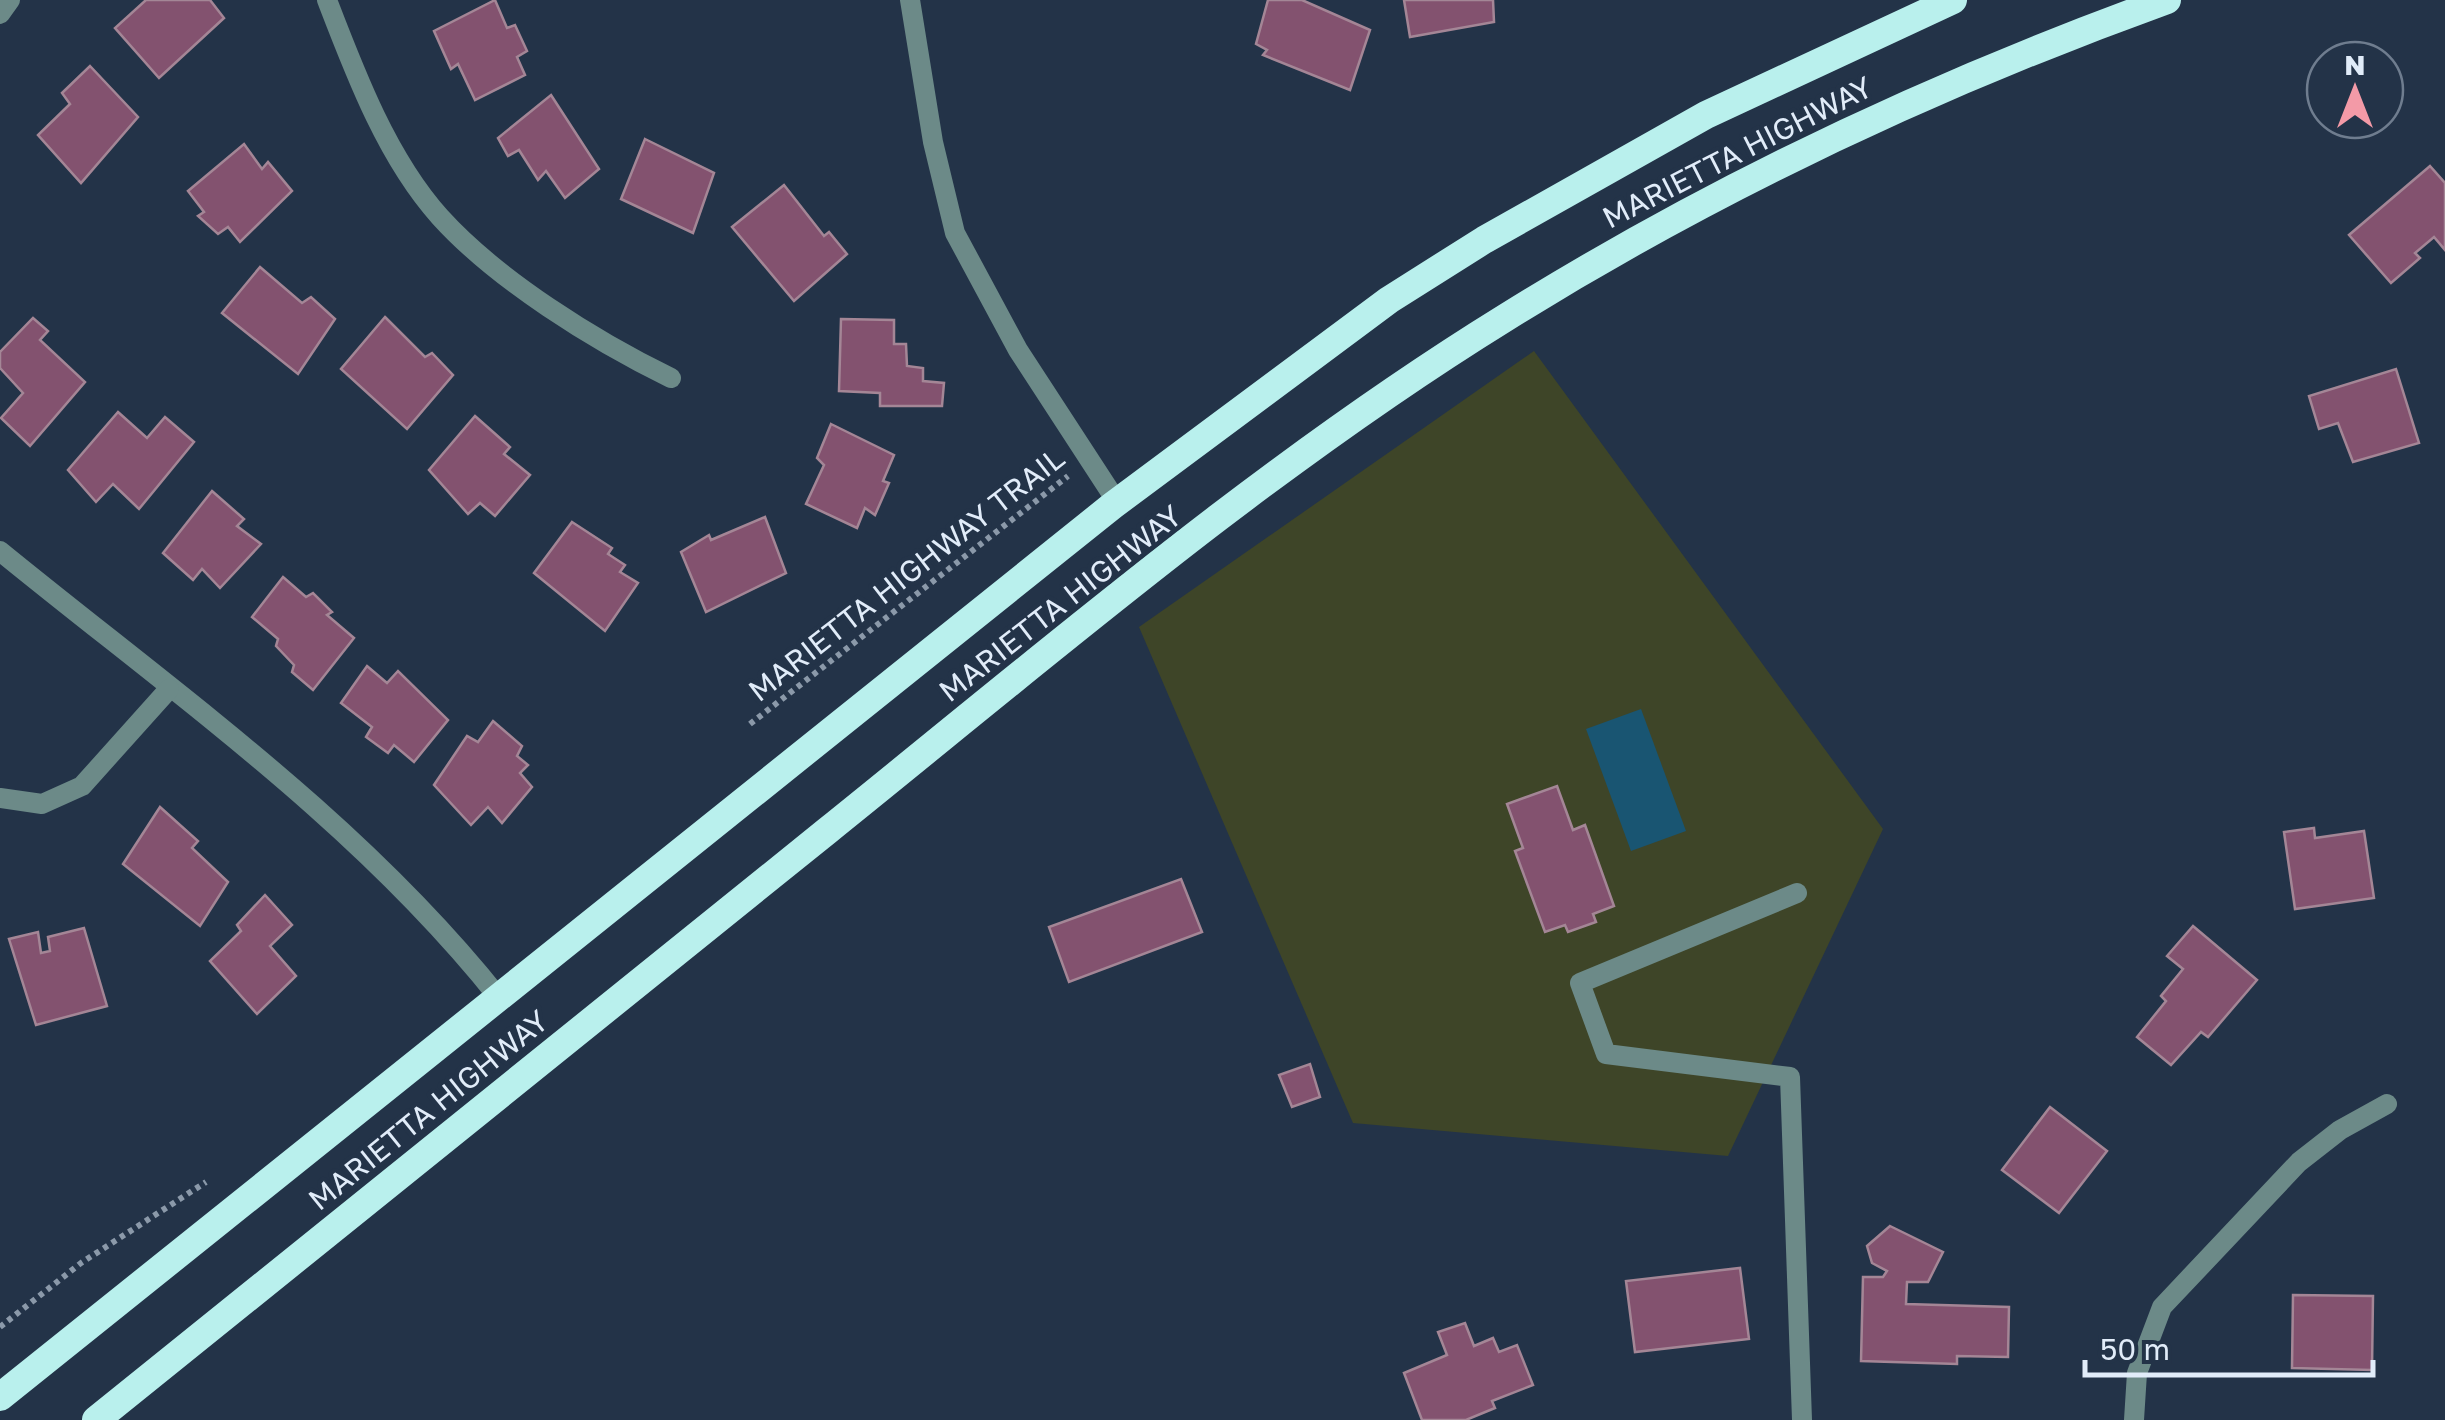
<svg xmlns="http://www.w3.org/2000/svg" width="2445" height="1420" viewBox="0 0 2445 1420" font-family="'Golos Text',sans-serif">
<rect width="100%" height="100%" fill="#233348"/>
<path fill="#3e4528" d="M1534,351L1883,829L1728,1156L1353,1123L1139,627Z"/>
<path fill="#195572" d="M1641,709L1686,831L1631,851L1586,729Z"/>
<g fill="#83526f" stroke="#a48696" stroke-width="2.5">
<path d="M146,0H210L224,18L159,78L115,28Z"/>
<path d="M495,0L507,28L515,25L527,51L517,57L525,75L475,100L458,64L451,69L434,31Z"/>
<path d="M1268,0H1302L1370,30L1350,90L1263,55L1267,50L1256,44Z"/>
<path d="M1404,0H1493L1494,22L1410,37Z"/>
<path d="M90,66L138,117L81,183L38,135L70,104L62,93Z"/>
<path d="M551,95L599,169L565,198L546,171L538,180L519,150L508,156L498,138Z"/>
<path d="M645,139L714,173L693,233L621,199Z"/>
<path d="M244,144L262,169L268,162L292,191L240,242L228,227L218,234L198,216L204,212L188,191Z"/>
<path d="M2430,166L2445,183V250L2434,237L2415,253L2420,258L2391,283L2349,235Z"/>
<path d="M784,185L824,236L829,232L847,254L794,301L732,227Z"/>
<path d="M260,267L302,303L311,297L335,319L298,374L222,313Z"/>
<path d="M385,317L425,357L432,353L453,375L407,429L341,369Z"/>
<path d="M33,318L48,331L40,340L85,382L30,446L1,418L23,393L0,368V352Z"/>
<path d="M841,319L894,320V344H906L907,366L923,368V381L944,383L942,406H880V393L839,391Z"/>
<path d="M2396,369L2419,443L2353,462L2338,423L2319,429L2309,396Z"/>
<path d="M118,412L147,438L165,417L194,442L139,509L113,484L96,502L68,470Z"/>
<path d="M475,416L510,447L504,454L530,475L495,516L480,503L468,514L429,470Z"/>
<path d="M831,424L894,455L883,481L889,483L875,515L865,508L857,528L806,504L824,465L817,458Z"/>
<path d="M212,491L244,519L237,526L261,544L220,588L202,569L193,580L163,553Z"/>
<path d="M765,517L786,573L706,612L681,552L709,535L711,540Z"/>
<path d="M572,522L612,548L608,554L625,565L620,572L638,583L605,631L534,573Z"/>
<path d="M283,577L306,597L313,593L332,612L327,615L354,638L313,690L292,672L294,665L276,646L278,639L252,617Z"/>
<path d="M367,666L387,683L398,671L448,720L414,762L394,745L388,753L366,737L372,727L341,703Z"/>
<path d="M493,721L522,746L517,756L528,765L520,773L532,787L502,823L488,807L471,825L434,785L467,736L478,742Z"/>
<path d="M1557,786L1573,830L1585,825L1614,906L1593,914L1596,922L1568,932L1565,925L1545,932L1515,851L1523,848L1507,804Z"/>
<path d="M160,807L198,841L192,848L228,882L200,926L123,864Z"/>
<path d="M2314,828L2315,838L2364,831L2374,898L2295,909L2284,832Z"/>
<path d="M1181,879L1202,932L1069,982L1049,927Z"/>
<path d="M265,895L292,925L270,946L296,976L257,1014L210,961L241,931L237,925Z"/>
<path d="M2193,926L2257,980L2208,1037L2201,1032L2171,1065L2137,1037L2166,1001L2161,996L2183,969L2167,956Z"/>
<path d="M84,928L107,1006L36,1025L9,939L38,932L41,953L50,951L48,937Z"/>
<path d="M1310,1064L1320,1097L1292,1107L1279,1075Z"/>
<path d="M2050,1107L2107,1151L2059,1213L2002,1170Z"/>
<path d="M1890,1226L1943,1252L1928,1282H1907L1906,1304L2009,1307L2008,1357L1957,1356V1364L1861,1361L1863,1277H1883L1887,1271L1872,1263L1867,1246Z"/>
<path d="M1740,1268L1749,1339L1635,1352L1626,1281Z"/>
<path d="M2293,1295L2373,1296L2372,1370L2292,1368Z"/>
<path d="M1465,1323L1474,1346L1493,1338L1499,1352L1517,1345L1533,1385L1492,1401L1495,1408L1466,1420H1422L1404,1373L1447,1355L1438,1332Z"/>
</g>
<g fill="none" stroke-linecap="round" stroke-linejoin="round">
<g stroke="#8b99a9" stroke-width="6" stroke-dasharray="5 5" stroke-linecap="butt">
<path d="M750,724L1068,476"/>
<path d="M0,1327L81,1263L206,1182"/>
</g>
<g stroke="#6c8a88" stroke-width="20">
<path d="M910,0L933,142L955,233L1018,350L1117,502"/>
<path d="M1797,893L1580,983L1606,1054L1790,1077L1802,1420"/>
</g>
<g stroke="#6c8a88" stroke-width="20">
<path d="M327,0C355,73 387,158 440,217C497,280 595,341 671,378"/>
<path d="M0,14L10,0"/>
<path d="M0,551C174,693 358,821 499,998"/>
<path d="M0,798L42,804L82,786L169,689"/>
<path d="M2134,1420L2137,1373L2162,1307L2299,1162L2340,1130L2387,1104"/>
</g>
<g stroke="#b9f0ed" stroke-width="28">
<path d="M0,1397L1112,506L1389,300L1484,240L1706,115L1953,0"/>
<path d="M96,1420C339,1223 583,1027 827,831C1047,654 1264,467 1505,318C1715,187 1934,84 2167,0"/>
</g>
</g>
<g text-anchor="middle" dominant-baseline="central" stroke-width="9" stroke-linejoin="round" paint-order="stroke">
<g font-size="30" fill="#e1ecf9" stroke="#233348">
<text transform="translate(1737 152) rotate(-27)">MARIETTA HIGHWAY</text>
<text transform="translate(906 574) rotate(-38)">MARIETTA HIGHWAY TRAIL</text>
<text transform="translate(1060 603) rotate(-38)">MARIETTA HIGHWAY</text>
<text transform="translate(428 1110) rotate(-39)">MARIETTA HIGHWAY</text>
</g>
</g>
<g transform="translate(2355 90)"><circle r="48" fill="#233348" stroke="#6f7d8f" stroke-width="2.5"/>
<path d="M0-8L18 38L0 25L-18 38Z" fill="#f39aa7"/>
<text y="-15" font-size="28" font-weight="bold" text-anchor="middle" fill="#e1ecf9">N</text>
</g>
<path d="M2085 1360v15h288v-15" fill="none" stroke="#e1ecf9" stroke-width="5"/>
<text x="2100" y="1360" font-size="30" fill="#e1ecf9" stroke="#233348" stroke-width="8" paint-order="stroke">50 m</text>
</svg>
